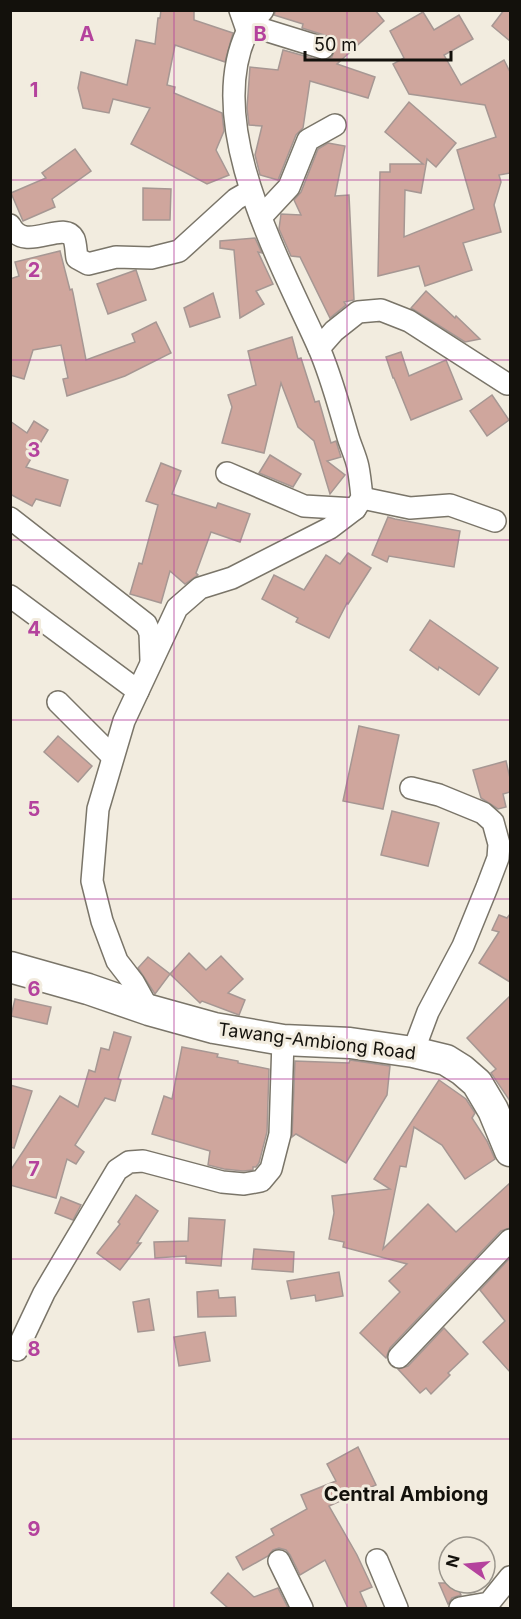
<svg xmlns="http://www.w3.org/2000/svg" width="521" height="1619" viewBox="0 0 521 1619" font-family="Inter,sans-serif">
<rect width="100%" height="100%" fill="#f2ecdf"/>
<g fill="#cfa69d" stroke="#a69793" stroke-width="1.5">
<path d="M161,10H194V20L233,33L225,62L175,45L167,85L175,87L174,93L222,113L224,131L216,150L229,175L207,184L131,144L150,108L113,99L109,113L83,108L78,88L81,72L127,85L136,40L155,44L158,18H160Z"/>
<path d="M276,10H375L384,21L337,64L375,77L368,98L310,81L303,128L296,135L278,180L260,175L255,155L262,126L249,125L247,108L250,67L278,70L283,50L319,60H326L332,57L335,46L333,40L327,36L302,28L303,24L274,15Z"/>
<path d="M504,10H510V41L492,26Z"/>
<path d="M423,12L434,30L459,15L473,39L444,55L461,85L504,60L510,72V173L499,175L501,182L494,205L501,232L463,243L472,270L425,286L419,266L378,276L380,172H390V164H423L385,132L409,102L456,143L436,167L427,159L421,193L405,190L404,237L474,209L457,150L496,137L485,105L409,94L393,64L404,58L390,31Z"/>
<path d="M328,143L345,146L335,196L349,195L354,300L344,302L346,305L330,318L300,257L291,256L279,229L281,214L301,215L294,200L301,192L318,149Z"/>
<path d="M75,149L91,171L52,199L55,207L23,221L11,193L46,178L42,173Z"/>
<path d="M143,188L171,189L170,220H143Z"/>
<path d="M255,238L262,253L258,252L273,284L256,291L264,304L240,318L234,250L220,248V241Z"/>
<path d="M60,251L70,290L72,289L73,293L86,360L135,342L132,334L156,322L171,353L125,376L67,396L63,379L68,378L61,345L33,350L24,379L10,375V279L19,276L15,262Z"/>
<path d="M136,270L146,300L108,314L97,284Z"/>
<path d="M426,291L455,318L456,316L480,339L465,342L411,308Z"/>
<path d="M213,293L220,317L190,327L184,308Z"/>
<path d="M292,337L298,359L301,358L315,402L319,401L331,443L336,441L341,457L327,461L345,475L330,494L314,441L298,427L281,383L264,453L222,443L232,407L228,395L256,385L248,351Z"/>
<path d="M401,352L409,376L446,360L462,399L411,420L394,378H393L386,357Z"/>
<path d="M492,395L509,420L487,436L470,411Z"/>
<path d="M10,421L27,433L34,421L48,430L26,467L68,480L60,506L36,499L32,506L10,494Z"/>
<path d="M270,455L301,474L293,487L259,473Z"/>
<path d="M161,463L181,471L172,494L216,508L218,503L250,514L240,542L211,532L196,573L198,575L185,584L170,571L161,603L130,594L139,563L142,564L158,505L146,501Z"/>
<path d="M388,517L395,519L460,531L454,567L389,556L387,562L372,555Z"/>
<path d="M348,553L371,568L348,604L347,603L329,638L296,622L298,618L262,599L274,575L304,590L326,555L340,564Z"/>
<path d="M430,620L498,668L479,695L439,667L438,670L410,650Z"/>
<path d="M359,726L399,735L383,809L343,801Z"/>
<path d="M58,736L92,766L78,782L44,752Z"/>
<path d="M506,761L510,778V792L503,794L506,807L498,809L481,798L473,770Z"/>
<path d="M392,811L439,823L428,866L381,855Z"/>
<path d="M510,914V982L479,963L499,932L492,930L499,915L507,918Z"/>
<path d="M189,953L206,970L221,956L243,979L228,993L245,1000L239,1015L202,1001L200,1003L170,974Z"/>
<path d="M148,957L170,974L155,994L138,968Z"/>
<path d="M510,996V1101L491,1073L496,1069L467,1038Z"/>
<path d="M15,999L51,1007L47,1024L11,1016Z"/>
<path d="M114,1032L131,1037L118,1079L121,1080L115,1101L105,1098L75,1145L84,1152L76,1164L67,1159L56,1198L10,1185V1171L60,1096L78,1107L89,1070L95,1072L101,1048L109,1050Z"/>
<path d="M182,1047L218,1054L217,1057L238,1061V1063L269,1069L267,1132L259,1163L256,1167H253V1170L243,1171L224,1169L208,1165L210,1151L152,1134L164,1096L172,1099Z"/>
<path d="M350,1060L390,1066L387,1095L346,1163L296,1134L292,1137L295,1061L349,1063Z"/>
<path d="M439,1080L466,1099L475,1113L472,1118L487,1141L495,1159L465,1179L442,1145L414,1127L406,1167L400,1166L383,1249L428,1204L456,1232L510,1183V1228L501,1231L390,1348L386,1358L360,1333L400,1292L389,1281L407,1264L343,1247L344,1242L329,1239L334,1213L332,1196L390,1189L374,1179Z"/>
<path d="M10,1085L32,1091L14,1148L10,1147Z"/>
<path d="M136,1195L158,1211L137,1243H141L120,1270L97,1253L120,1224L118,1222Z"/>
<path d="M61,1197L81,1205L73,1220L55,1213Z"/>
<path d="M189,1218L225,1220L221,1266L186,1263V1256L155,1258L154,1242L188,1241Z"/>
<path d="M254,1249L294,1252L293,1272L252,1269Z"/>
<path d="M510,1258V1372L483,1342L505,1321L480,1290Z"/>
<path d="M339,1272L343,1296L316,1301L315,1295L291,1299L287,1281Z"/>
<path d="M218,1290L219,1298L235,1297L236,1316L198,1317L197,1292Z"/>
<path d="M149,1299L154,1330L138,1332L133,1302Z"/>
<path d="M444,1328L468,1354L448,1373L450,1375L431,1394L426,1388L420,1393L398,1369L408,1366Z"/>
<path d="M205,1332L210,1361L179,1366L174,1337Z"/>
<path d="M358,1447L376,1485L329,1506L357,1555L372,1587L360,1592L367,1608H348L325,1560L300,1575L290,1555L286,1550L279,1548L273,1550L268,1556L243,1570L236,1557L274,1535L271,1529L307,1509L301,1495L336,1481L327,1464Z"/>
<path d="M228,1573L254,1597L278,1588L288,1608H228L211,1593Z"/>
<path d="M439,1583H456L461,1595L452,1598L448,1604Z"/>
</g>
<g fill="none" stroke-linecap="round" stroke-linejoin="round">
<g stroke="#7a7569" stroke-width="24">
<g id="street">
<path d="M240,10L247,30"/>
<path d="M252,26L323,48"/>
<path d="M261,217L289,187L308,140L335,125"/>
<path d="M10,225C24,255 64,218 74,239C76,244 76,253 77,258L88,264L116,257L151,258L179,251L236,199L250,191"/>
<path d="M319,348L334,331L358,312L381,310L409,321L507,384"/>
<path d="M227,473L304,506L355,509"/>
<path d="M362,498L410,508L450,505L495,521"/>
<path d="M10,518L146,624L150,633L151,660"/>
<path d="M10,596L138,691"/>
<path d="M58,702L112,756"/>
<path d="M411,788L439,795L483,813L493,822L499,844L498,858L487,887L463,946L428,1012L413,1052"/>
<path d="M149,1010L134,983L117,961L102,921L92,881L98,809L124,721L177,608L200,588L232,578L330,528L355,509L362,498C361,488 360,477 358,467C356,457 351,447 348,437C339,407 331,375 318,346C280,261 203,125 247,32C250,25 258,17 263,10"/>
<path d="M17,1350L44,1293L117,1170L129,1162L143,1161L222,1182L244,1184L261,1181L271,1169L280,1134L283,1040"/>
<path d="M399,1357L510,1240"/>
<path d="M377,1560L397,1608"/>
<path d="M279,1561L302,1608"/>
<path d="M460,1608L489,1603L510,1577"/>
</g>
</g>
<g stroke="#7a7569" stroke-width="33">
<path id="secondary" d="M10,967L88,989L149,1010L214,1028L283,1040L350,1043L413,1052L446,1060L462,1070L477,1083L493,1110L510,1151"/>
</g>
<use href="#street" stroke="#fff" stroke-width="21"/>
<use href="#secondary" stroke="#fff" stroke-width="30"/>
</g>
<path fill="none" stroke="#b4429d" stroke-width="1.5" stroke-opacity="0.55" d="M174,10V1608M347,10V1608M10,180H510M10,360H510M10,540H510M10,720H510M10,899H510M10,1079H510M10,1259H510M10,1439H510"/>
<g text-anchor="middle" dominant-baseline="central" stroke-width="6" stroke-linejoin="round" paint-order="stroke">
<g font-size="18" fill="#13110c" stroke="#f2ecdf">
<text transform="translate(317 1041) rotate(7)">Tawang-Ambiong Road</text>
</g>
<g font-size="20" font-weight="bold" fill="#13110c" stroke="#f2ecdf">
<text x="406" y="1494">Central Ambiong</text>
</g>
</g>
<g font-size="20" text-anchor="middle" font-weight="bold" fill="#b4429d" stroke="#f2ecdf" stroke-width="6" stroke-linejoin="round" paint-order="stroke">
<text x="87" y="41">A</text>
<text x="260" y="41">B</text>
<text x="34" y="97">1</text>
<text x="34" y="277">2</text>
<text x="34" y="457">3</text>
<text x="34" y="636">4</text>
<text x="34" y="816">5</text>
<text x="34" y="996">6</text>
<text x="34" y="1176">7</text>
<text x="34" y="1356">8</text>
<text x="34" y="1536">9</text>
</g>
<rect width="521" height="1619" fill="none" stroke="#13110c" stroke-width="24"/>
<g transform="translate(467 1565) rotate(285)"><circle r="28" fill="#f2ecdf" stroke="#99948b" stroke-width="1.5"/>
<path d="M0-4.5L10 22L0 15L-10 22Z" fill="#b4429d"/>
<text y="-9" font-size="16" font-weight="bold" text-anchor="middle" fill="#13110c">N</text>
</g>
<path d="M305 51v9h146v-9" fill="none" stroke="#13110c" stroke-width="3"/>
<text x="314" y="51" font-size="18" fill="#13110c" stroke="#f2ecdf" stroke-width="4.5" paint-order="stroke">50 m</text>
</svg>
